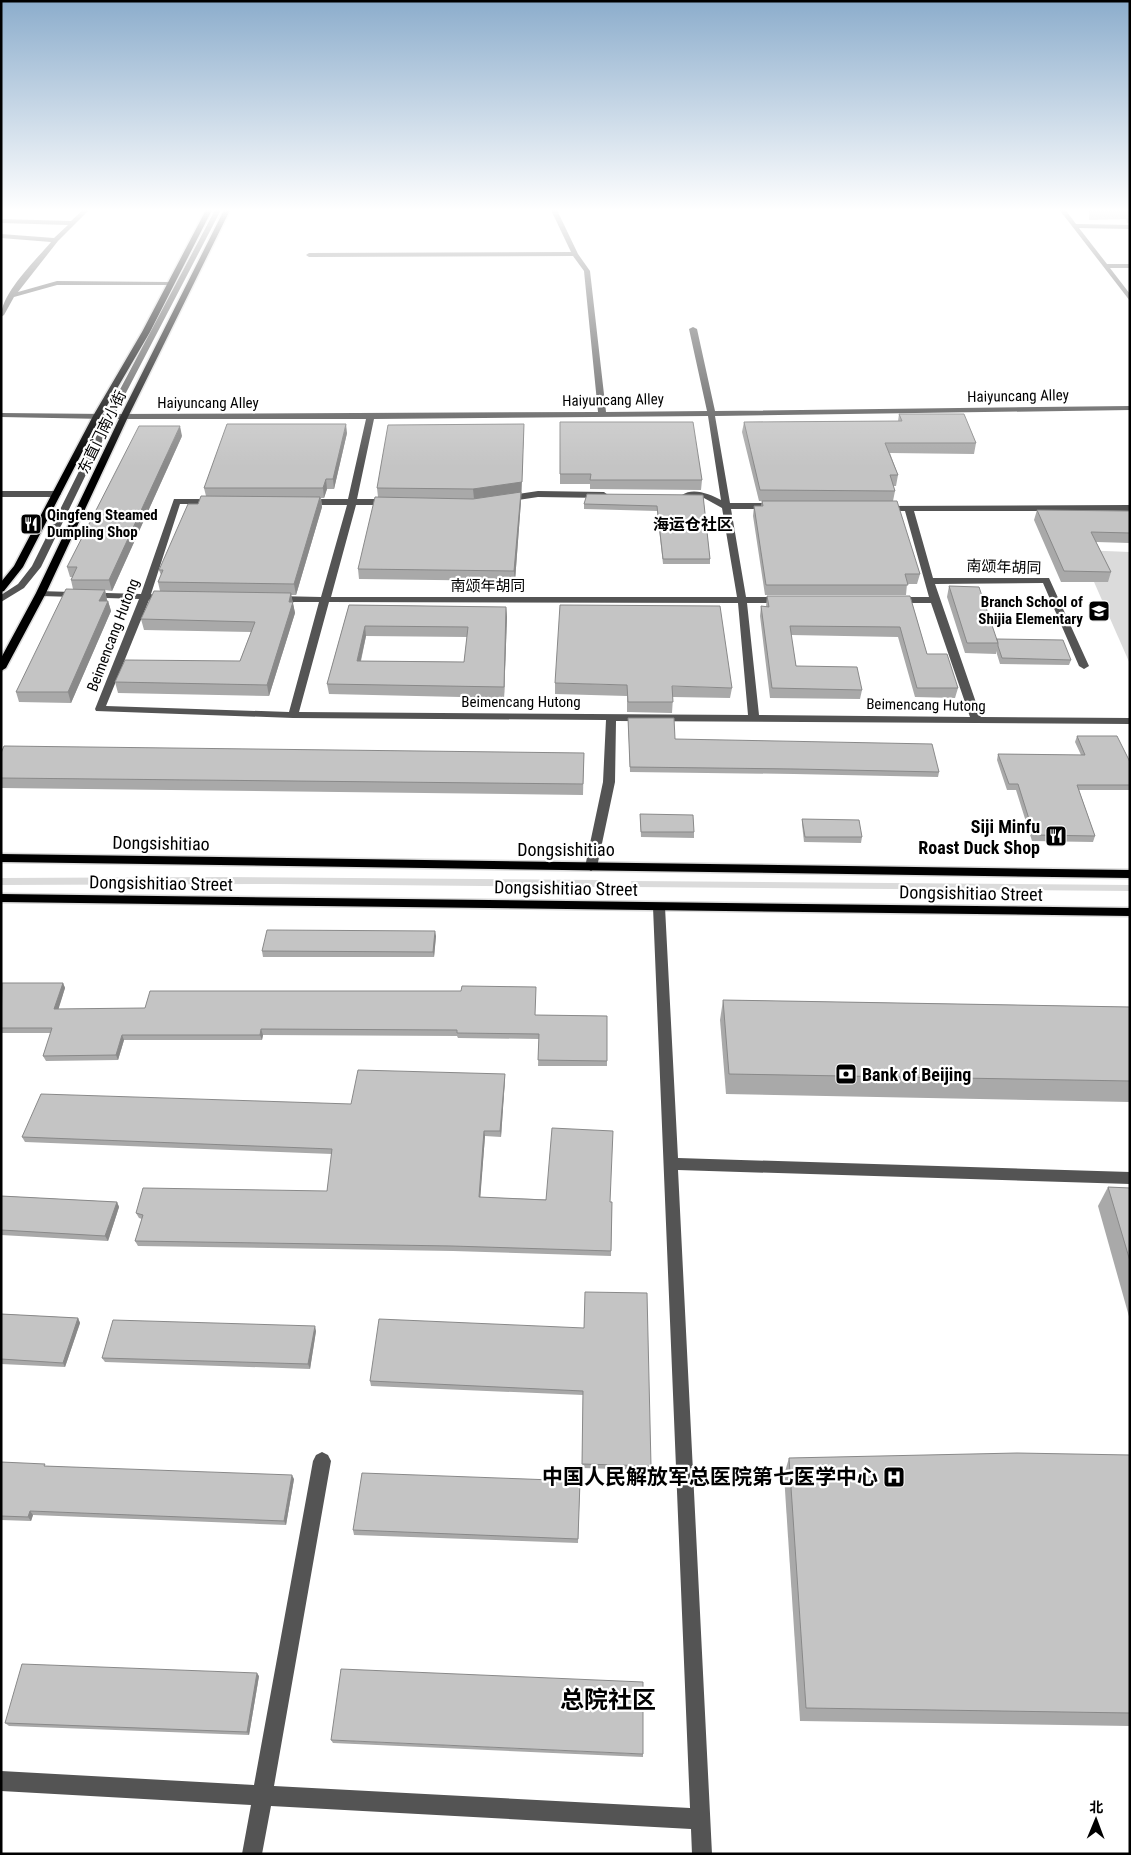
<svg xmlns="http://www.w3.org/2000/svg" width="1131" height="1855" viewBox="0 0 1131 1855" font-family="'Roboto Condensed','Noto Sans SC',sans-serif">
<rect width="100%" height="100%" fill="#fff"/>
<g fill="#dbdbdb">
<path d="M1080,550L1130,552V664Z"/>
<path d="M224,877L599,880V887L277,884L1,885V878Z"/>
<path d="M631,881L1130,885V891L632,887Z"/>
</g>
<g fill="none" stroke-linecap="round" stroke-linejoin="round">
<g stroke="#dbdbdb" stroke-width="3">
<g id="major">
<path d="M207,208H213L150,332L101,416L23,567L4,591L1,592V582L14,566L93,416L142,332Z"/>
<path d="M225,208H231L128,417L46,593L6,668L1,671V658L36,593L120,417Z"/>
<path d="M1,854L1130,870V878L1,862Z"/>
<path d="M1,894L1130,908V916L1,902Z"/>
</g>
</g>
<g fill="#545454" fill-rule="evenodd">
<path d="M85,208H91L58,241L18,292L57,281L170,282L173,284L172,285H57L14,297L4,315L1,317C1,293 36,260 51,242L1,238V234L54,238L68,225L1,223V219L71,221Z"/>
<path d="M216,208H222L115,414L598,412L584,271L573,256L309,257L306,255L309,253L571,252L550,208H556L578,254L590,271L606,412L707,411L689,329L693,327L697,329L715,411L1130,406V410L715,416L730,503H779L783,506L779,509H731L746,597H783L788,600L783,603H747L759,715L970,717L931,603H896L891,600L896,597H929L905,511H884L880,508L881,506L1130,505V511H914L933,578H1049L1089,666L1084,669L1079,666L1043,583L935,584L981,717L1130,718V724L616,721L615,782L597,867L591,871L585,867L603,782L606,720L293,718L96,711L95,709L139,599L41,596L38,595V591L141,594L174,499H218L219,501L215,504H180L151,594L156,597L149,600L106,706L289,712L319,602H276L271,599L276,596L321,597L347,505H305L301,502L305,499H348L366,419H113L41,567L24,588L1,602V595L18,584L32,566L105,419L1,417V413L107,414ZM708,416L721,500C710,494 693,487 682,495L686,498H704L722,508L737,597H331L356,505H390L394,502L390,499H357L374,419ZM329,602L738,603L748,715L299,712Z"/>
<path d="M1058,208H1064L1076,224L1130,225V229L1079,228L1107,264H1130V268H1110L1130,294V301Z"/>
<path d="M1,491H57L61,494L57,497H1Z"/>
<path d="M538,491L604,492L608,495L604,498L538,497L504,502L500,499L504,496Z"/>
<path d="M659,903L665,907L678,1158L1130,1172V1184L678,1170L712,1854H692L691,1829L271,1806L262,1854H242L251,1805L1,1791V1771L254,1785L313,1461L316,1455L322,1452L328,1455L331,1461L274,1786L690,1808L653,907Z"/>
</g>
<use href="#major" fill="#000" fill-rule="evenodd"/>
</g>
<g fill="#a9a9a9" fill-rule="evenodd">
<path d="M1089,208H1130V223H1127L1126,219L1089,220Z"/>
<path d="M899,414L976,443L974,454L890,453L898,475L896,486H893L895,491L893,501L920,574L917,584H907L906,595H765L753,516L754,506H761L762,501H759L742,432L744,422L898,421Z"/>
<path d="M560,422L702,480L701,490L590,489V484H560Z"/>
<path d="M524,424L521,501L515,581L359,579L358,569L378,497L377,488Z"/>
<path d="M347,433L334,489H327L324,498H321L322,507L296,595H291L295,613L269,696L118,693L115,682L240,661L251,632L144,630L141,619L160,591L158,582L161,575L159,570L206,496L204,488Z"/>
<path d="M182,436L112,591L105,590L107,601H108L111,611L71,703L19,702L16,692L73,589L71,580L72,577H70L67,567Z"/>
<path d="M703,495L710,559V564H663L657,511L584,509V504Z"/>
<path d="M1037,510L1130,511V543L1096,542L1111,572L1108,582H1061L1034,520Z"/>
<path d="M949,586L997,639L1071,660L1069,665L1000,664L996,651V654L965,653L947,597Z"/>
<path d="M767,596H910L927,654L958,688L955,698L915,697L898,637L791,635L796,666L862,690L860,699L770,698L760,616L761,606L766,607Z"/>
<path d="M349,605L506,607L507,617L504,698L329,694L327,684ZM366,636L467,637L464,662L361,661Z"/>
<path d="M555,683L732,688L730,698L673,697L672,713L627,712V696L555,694Z"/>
<path d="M628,718L675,739L939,772L938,777L794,774L630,772Z"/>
<path d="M1077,736L1130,762V790H1079L1095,836L1093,842L1032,841L1016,790H1007L997,760L998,754L1081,755L1075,742Z"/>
<path d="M1,753H584L583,795L1,788Z"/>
<path d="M640,814L694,832V838L641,837Z"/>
<path d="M802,819L862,837L861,843L804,842L802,824Z"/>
<path d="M436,936L434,957H263L262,951Z"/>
<path d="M63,983L65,988L58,1009L607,1016V1066H538L539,1039L458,1038L457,1036L263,1035L262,1040H124L118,1060L46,1061L43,1056L51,1033H1V984Z"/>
<path d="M723,1000L1130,1007V1102L726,1094L720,1020Z"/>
<path d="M505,1079L501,1137L485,1136L480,1197L612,1202L611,1256L453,1251L138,1246L135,1241L142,1219L139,1218L136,1213L327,1191L332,1154L25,1142L22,1137L351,1104Z"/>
<path d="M1108,1187L1130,1188V1320L1098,1206Z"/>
<path d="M1,1196L117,1202L119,1207L108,1241L1,1235Z"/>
<path d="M1,1314L78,1318L80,1323L65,1367L1,1364Z"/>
<path d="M584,1328L651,1466L650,1470L582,1468L583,1395L371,1386L370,1381Z"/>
<path d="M316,1331L310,1369L105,1362L102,1358Z"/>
<path d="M1130,1455V1726L800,1721L784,1475L789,1458Z"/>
<path d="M1,1462L46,1466L294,1479L286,1525L33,1515L31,1521L1,1520Z"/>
<path d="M580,1481L578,1543L354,1535L353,1530Z"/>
<path d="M259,1676L249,1735L9,1726L5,1723Z"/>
<path d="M331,1740L643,1754V1757L333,1743Z"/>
</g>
<g fill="#898989">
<path d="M346,424L347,433L334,489L333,479Z"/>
<path d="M524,424L521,501L515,581L514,571L474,499L473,489Z"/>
<path d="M180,426L182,436L112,591L109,580Z"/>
<path d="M326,479L327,489L324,498L323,488Z"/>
<path d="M320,497L322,507L296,595L294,584Z"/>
<path d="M105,590L107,600L102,611L99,601Z"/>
<path d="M291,593L295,613L269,696L267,685Z"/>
<path d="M108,601L111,611L71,703L68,692Z"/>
<path d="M506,607L507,617L504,698V687Z"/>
<path d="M365,626L366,636L358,672L357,661Z"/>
<path d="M435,931L436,936L434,957L433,952Z"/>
<path d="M63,983L65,988L57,1014L54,1009Z"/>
<path d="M261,1029L263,1035L262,1040L260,1035Z"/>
<path d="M122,1035L124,1040L118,1060L116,1055Z"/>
<path d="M505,1074V1079L501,1137L500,1131Z"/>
<path d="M484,1131L485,1136L480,1202L479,1197Z"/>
<path d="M117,1202L119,1207L108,1241L105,1236Z"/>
<path d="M78,1318L80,1323L65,1367L63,1363Z"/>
<path d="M315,1326L316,1331L310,1369L308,1364Z"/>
<path d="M292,1475L294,1479L286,1525L284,1521Z"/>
<path d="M30,1511L33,1515L31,1521L28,1517Z"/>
<path d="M257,1673L259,1676L249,1735L247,1732Z"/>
</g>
<g fill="#c4c4c4" stroke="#898989" fill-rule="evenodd">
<path d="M899,414H964L976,443H885L898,475H890L895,491L760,490L744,422L902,421Z"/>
<path d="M560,422H693L702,480H590L591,474H560Z"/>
<path d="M227,424H346L333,479H326L323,488H204Z"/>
<path d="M524,424L522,482L473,489L377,488L388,425Z"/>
<path d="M139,426H180L109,580H71L77,567H67Z"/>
<path d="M521,492L514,571L358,569L375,497L473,499Z"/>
<path d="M587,494L703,495L710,559H663L657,506L584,504Z"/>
<path d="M201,496L320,497L294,584L158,582L163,570H159L188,504H198Z"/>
<path d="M762,501H897L920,574H905L908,585H766L754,506H763Z"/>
<path d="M1037,510L1130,511V533L1091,532L1111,572L1064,571Z"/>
<path d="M949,586L979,587L998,643H967Z"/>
<path d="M66,589L105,590L99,601H108L68,692H16Z"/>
<path d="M154,591L291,593L289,602H293L267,685L115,682L125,660L240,661L255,622L141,619Z"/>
<path d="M767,596H910L927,654H947L958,688H917L900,627L790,626L796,666L857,667L862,690L772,688L761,606L769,607Z"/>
<path d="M349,605L506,607L504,687L327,684ZM365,626L468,627L464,662L357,661Z"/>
<path d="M560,605L720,606L732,688L672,686L673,702H628L627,685L555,683Z"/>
<path d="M997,639L1063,640L1071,660L1002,658L998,646V643Z"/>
<path d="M628,718H674L675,739L932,744L939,772L795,769L630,767Z"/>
<path d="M1077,736H1117L1130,762V785H1077L1095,836L1034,835L1018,784H1009L998,754L1085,755Z"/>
<path d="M4,746L584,753L583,784L1,778V753Z"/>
<path d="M640,814L693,815L694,832H641Z"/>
<path d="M802,819L859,820L862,837H805Z"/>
<path d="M267,930L435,931L433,952L262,951Z"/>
<path d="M2,983H63L54,1009L145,1008L150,991H461L462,986L536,987L535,1015L607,1016V1061L538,1060L539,1034L457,1033V1030L261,1029L260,1035H122L116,1055L43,1056L52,1028H1Z"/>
<path d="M723,1000L1130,1007V1081L729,1074Z"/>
<path d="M358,1070L505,1074L500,1131H484L479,1197L546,1200L552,1128L613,1131L610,1202H612L611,1251L452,1246L135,1241L143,1215L136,1213L143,1188L327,1191L332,1149L22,1137L41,1094L351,1104Z"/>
<path d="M1108,1187L1130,1188V1261Z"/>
<path d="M1,1196L117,1202L105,1236L1,1230Z"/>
<path d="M585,1292L647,1293L651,1466L582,1464L583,1391L370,1381L379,1319L584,1328Z"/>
<path d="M1,1314L78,1318L63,1363L1,1359Z"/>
<path d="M113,1320L315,1326L308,1364L102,1358Z"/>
<path d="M1017,1453L1130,1455V1713L806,1708L789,1458Z"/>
<path d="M1,1462L45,1464L44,1466L292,1475L284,1521L30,1511L28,1517L1,1516Z"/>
<path d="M362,1473L580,1481L578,1539L353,1530Z"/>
<path d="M22,1664L257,1673L247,1732L5,1723Z"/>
<path d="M341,1669L643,1682V1754L331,1740Z"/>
</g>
<linearGradient id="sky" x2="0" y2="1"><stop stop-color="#8cadcc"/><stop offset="0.45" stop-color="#fff"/><stop offset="1" stop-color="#fff" stop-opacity="0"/></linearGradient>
<rect width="1131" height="467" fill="url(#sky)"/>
<defs>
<g id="restaurant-square" transform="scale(1.125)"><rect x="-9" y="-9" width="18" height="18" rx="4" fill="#000" stroke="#fff"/><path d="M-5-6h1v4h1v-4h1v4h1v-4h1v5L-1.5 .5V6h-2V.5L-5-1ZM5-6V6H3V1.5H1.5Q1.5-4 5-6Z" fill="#fff"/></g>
<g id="school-square" transform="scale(1.125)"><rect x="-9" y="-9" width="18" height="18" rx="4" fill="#000" stroke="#fff"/><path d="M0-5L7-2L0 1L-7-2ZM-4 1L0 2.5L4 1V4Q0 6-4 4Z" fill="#fff"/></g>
<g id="bank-square" transform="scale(1.125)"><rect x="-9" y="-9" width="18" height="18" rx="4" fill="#000" stroke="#fff"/><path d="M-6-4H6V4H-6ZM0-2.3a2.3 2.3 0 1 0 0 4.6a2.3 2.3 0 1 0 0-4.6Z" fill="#fff"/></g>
<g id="hospital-square" transform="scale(1.125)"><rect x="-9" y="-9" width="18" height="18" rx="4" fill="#000" stroke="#fff"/><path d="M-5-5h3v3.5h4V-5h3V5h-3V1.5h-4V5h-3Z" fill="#fff"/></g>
</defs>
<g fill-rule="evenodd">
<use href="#restaurant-square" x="31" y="524"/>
<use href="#school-square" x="1099" y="611"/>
<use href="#restaurant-square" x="1056" y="836"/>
<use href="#bank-square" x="846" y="1074"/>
<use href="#hospital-square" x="894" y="1477"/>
</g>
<g text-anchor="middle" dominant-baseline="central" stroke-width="4.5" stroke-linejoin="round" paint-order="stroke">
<g font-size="15" fill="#000" stroke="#fff">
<text transform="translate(1018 396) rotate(-1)">Haiyuncang Alley</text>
<text transform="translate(613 400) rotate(-1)">Haiyuncang Alley</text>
<text x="208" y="403">Haiyuncang Alley</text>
<text transform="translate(102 432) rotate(-64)">东直门南小街</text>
<text transform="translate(1004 567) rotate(2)">南颂年胡同</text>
<text x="488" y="586">南颂年胡同</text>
<text transform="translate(113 635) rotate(-69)">Beimencang Hutong</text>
<text x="521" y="702">Beimencang Hutong</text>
<text transform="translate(926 705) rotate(1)">Beimencang Hutong</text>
</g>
<g font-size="15" font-weight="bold" fill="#000" stroke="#fff" text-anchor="start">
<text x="47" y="515">Qingfeng Steamed<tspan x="47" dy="17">Dumpling Shop</tspan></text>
<text x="1083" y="602" text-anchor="end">Branch School of<tspan x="1083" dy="17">Shijia Elementary</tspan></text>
</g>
<g font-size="16" font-weight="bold" fill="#000" stroke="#fff">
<text x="693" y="524">海运仓社区</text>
</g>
<g font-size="18" font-weight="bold" fill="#000" stroke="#fff" text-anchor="end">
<text x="1040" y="826">Siji Minfu<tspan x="1040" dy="21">Roast Duck Shop</tspan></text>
<text x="862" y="1074" text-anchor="start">Bank of Beijing</text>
</g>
<g font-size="18" fill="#000" stroke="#fff">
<text transform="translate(161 843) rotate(1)">Dongsishitiao</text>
<text x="566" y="849">Dongsishitiao</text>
<text transform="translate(161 883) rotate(1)">Dongsishitiao Street</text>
<text transform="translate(566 888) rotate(1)">Dongsishitiao Street</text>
<text transform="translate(971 893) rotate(1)">Dongsishitiao Street</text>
</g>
<g font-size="21" font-weight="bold" fill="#000" stroke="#fff" text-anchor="end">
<text x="878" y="1477">中国人民解放军总医院第七医学中心</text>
</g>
<g font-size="24" font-weight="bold" fill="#000" stroke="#fff">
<text x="608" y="1700">总院社区</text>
</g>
</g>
<rect width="1131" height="1855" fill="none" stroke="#000000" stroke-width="5"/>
<g transform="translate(1096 1820) rotate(1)" stroke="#ffffff" stroke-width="4" paint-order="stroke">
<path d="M0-4L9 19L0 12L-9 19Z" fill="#000000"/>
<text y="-8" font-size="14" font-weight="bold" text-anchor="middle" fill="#000000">北</text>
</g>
</svg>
